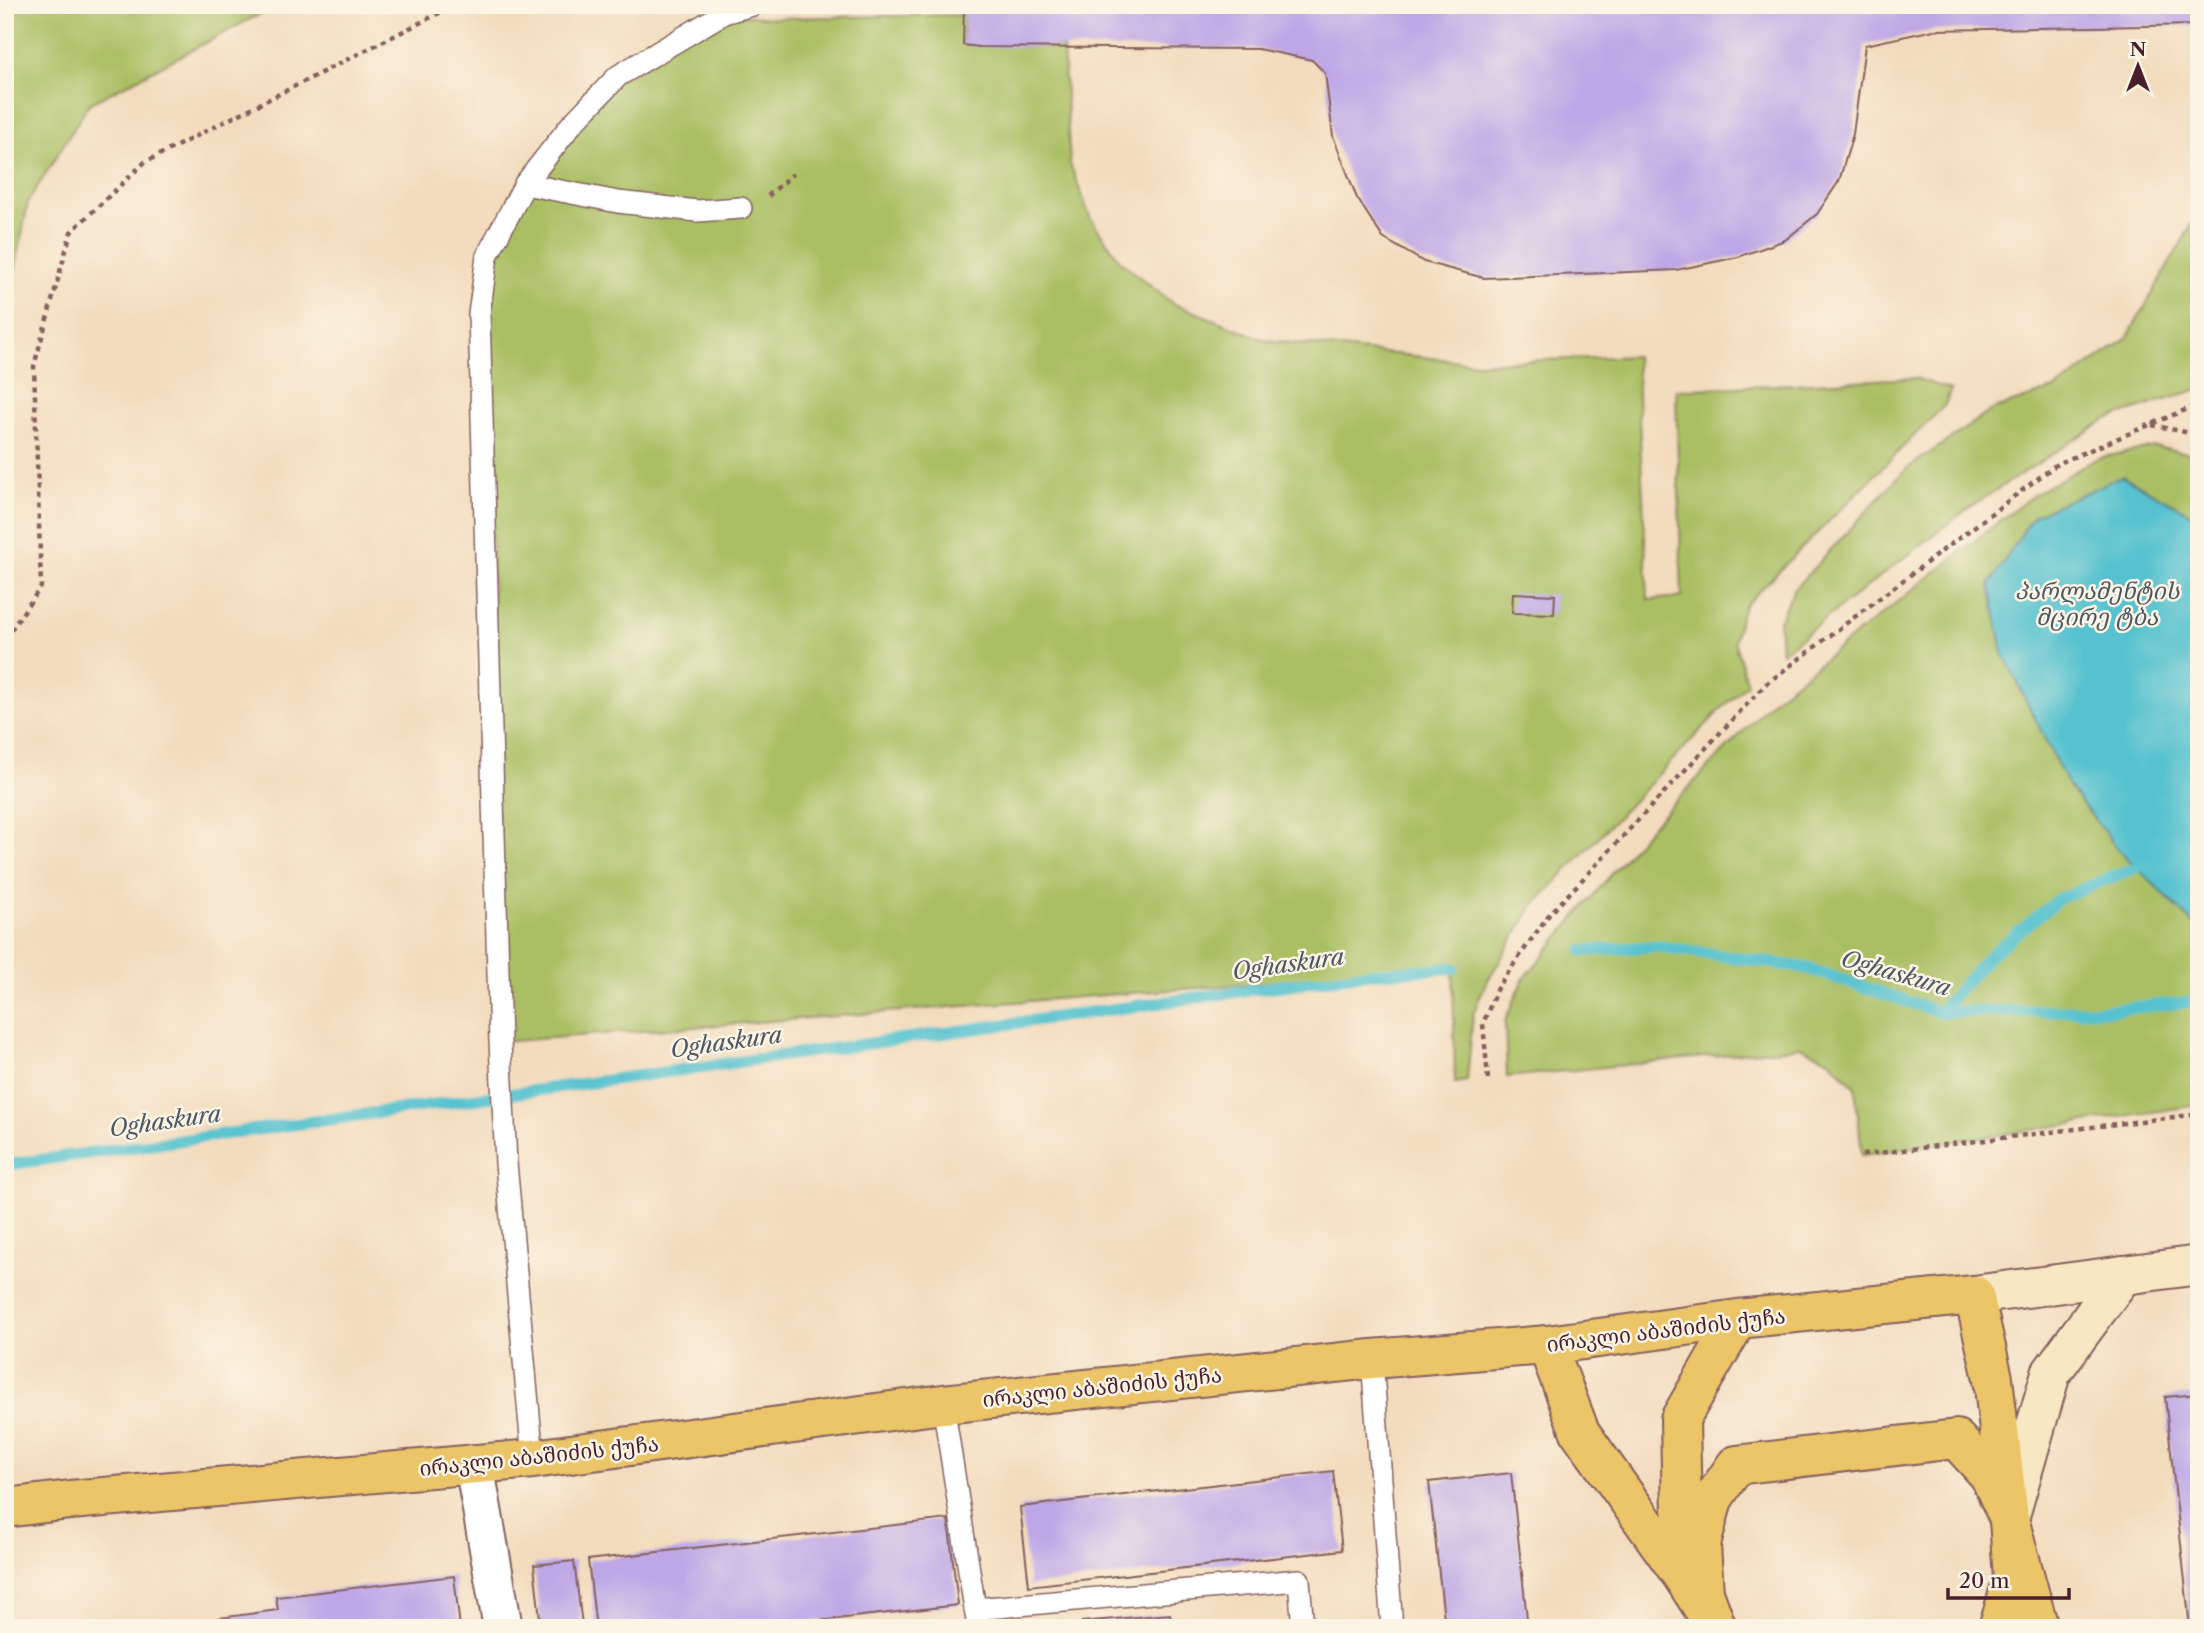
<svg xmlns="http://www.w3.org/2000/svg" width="2204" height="1633" viewBox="0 0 2204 1633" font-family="'Libre Caslon Text','Noto Serif Georgian',serif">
<rect width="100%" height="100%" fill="#fcf5e5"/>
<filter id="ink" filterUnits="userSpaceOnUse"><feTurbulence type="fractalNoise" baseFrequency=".0143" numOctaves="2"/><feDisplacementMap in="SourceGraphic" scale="14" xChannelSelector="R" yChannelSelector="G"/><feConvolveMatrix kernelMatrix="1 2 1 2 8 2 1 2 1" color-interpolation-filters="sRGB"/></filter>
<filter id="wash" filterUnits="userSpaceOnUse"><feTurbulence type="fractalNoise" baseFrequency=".00686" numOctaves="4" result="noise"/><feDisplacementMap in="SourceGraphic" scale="28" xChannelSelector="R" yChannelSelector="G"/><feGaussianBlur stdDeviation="1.57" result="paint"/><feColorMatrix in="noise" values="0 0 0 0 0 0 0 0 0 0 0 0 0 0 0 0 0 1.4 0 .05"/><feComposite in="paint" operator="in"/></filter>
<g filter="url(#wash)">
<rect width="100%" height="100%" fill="#f3dcbd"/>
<g fill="#aabf64" stroke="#7a6f48" stroke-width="2">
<path d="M5,5H277L89,104L28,202L5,326Z"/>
<path d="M724,13L773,18L964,15L963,45L1063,47L1070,164L1091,219L1121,262L1172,303L1265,340L1478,363L1636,356L1648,600L1682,597L1676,390L1915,378L1951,390L1945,405L1744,606L1734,640L1747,684L1722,708L1532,907L1485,985L1473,1014L1467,1081L1455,1083L1453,968L500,1042L487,256L525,183L618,76Z"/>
<path d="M2199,197V389L2107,419L1970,507L1781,653L1779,621L1794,589L1905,470L1992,410L2057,388L2127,338L2196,217Z"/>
<path d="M2154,447L2199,455V1105L1862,1155L1855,1087L1830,1060L1802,1047L1507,1077L1505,1021L1523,980L1648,830L1774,699L2033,495L2098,458Z"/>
</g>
<path fill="#56c2cf" stroke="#50707d" stroke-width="2" d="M2122,476L2199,518V925L2194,924L2118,849L2067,784L2003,653L1990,584L2033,516Z"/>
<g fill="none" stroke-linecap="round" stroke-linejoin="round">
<g stroke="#56c2cf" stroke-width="12">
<path d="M1583,951L1657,946L1806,968L1939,1012L2109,1010L2199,1001"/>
<path d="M1939,1012L1989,956L2060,898L2137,867"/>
<path d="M5,1165L1371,973L1454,968"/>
</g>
</g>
<g id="blocks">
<g fill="#bea7e6">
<path d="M964,5H2199V25L1934,30L1865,45L1853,134L1839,181L1817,214L1785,240L1738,257L1676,270L1484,278L1424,262L1383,238L1357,198L1333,136L1325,73L1312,60L1258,49L980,47L963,45Z"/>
<path d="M1513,593L1555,595L1554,614L1512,613Z"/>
<path d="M2199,1394V1628H2190L2165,1397Z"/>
<path d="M1333,1471L1342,1550L1029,1586L1020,1507Z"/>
<path d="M1511,1473L1528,1628H1445L1429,1482Z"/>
<path d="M948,1519L958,1605L757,1628H596L588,1560Z"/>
<path d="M574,1561L582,1625L541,1628L534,1565Z"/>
<path d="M454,1576L460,1628H145L278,1610L276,1597Z"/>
<path d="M1170,1614L1172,1628H1083L1082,1622Z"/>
</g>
</g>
</g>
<g filter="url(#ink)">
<use href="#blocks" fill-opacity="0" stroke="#85615e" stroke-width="2"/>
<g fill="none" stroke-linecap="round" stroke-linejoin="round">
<g stroke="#85615e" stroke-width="24">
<g id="lane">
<path d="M525,184L618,202L697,211L741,208"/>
<path d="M1372,1359L1392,1628"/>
<path d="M943,1404L978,1628"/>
<path d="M533,1459L506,1163L500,1042L479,314L487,256L525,184L571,125L618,76L724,13L753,5"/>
<path d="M975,1609L1299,1580L1303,1628"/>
</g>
</g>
<g stroke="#85615e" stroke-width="42">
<path id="street" d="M474,1464L503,1628"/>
</g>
<g stroke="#85615e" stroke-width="42">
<g id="secondary">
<path d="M1974,1295L2199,1265"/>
<path d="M2009,1519L2051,1373L2123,1275"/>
</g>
</g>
<g stroke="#85615e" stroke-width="42">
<g id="primary">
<path d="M1547,1345L1580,1432L1683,1577L1703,1608"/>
<path d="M5,1508L70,1500L533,1459L943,1404L1372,1359L1547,1345L1738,1319L1974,1295L1993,1378L2009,1519L2039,1628"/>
<path d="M1683,1564L1680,1419L1738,1319"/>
<path d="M1717,1628L1704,1593L1701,1545L1713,1499L1736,1465L1956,1439L1989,1475L2009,1519L2013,1579L1998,1628"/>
</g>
</g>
<g stroke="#85615e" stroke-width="4.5" stroke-dasharray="5 5" stroke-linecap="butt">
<path d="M768,196L793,174"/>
<path d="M2152,425L2199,435"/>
<path d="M5,638L41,587L34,366L71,232L145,162L455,5"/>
<path d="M1488,1079L1483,1024L1497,988L1548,916L1766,684L2057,464L2199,404"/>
<path d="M1862,1155L2199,1114"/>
</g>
<use href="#lane" stroke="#fff" stroke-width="21"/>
<use href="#street" stroke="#fff" stroke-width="38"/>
<use href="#secondary" stroke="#f7e8c3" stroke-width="38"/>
<use href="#primary" stroke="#ecc569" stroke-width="38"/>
</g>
</g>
<g text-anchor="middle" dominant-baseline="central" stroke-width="5" stroke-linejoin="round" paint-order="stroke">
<g font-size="21" fill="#4a1f2b" stroke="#fcf5e5">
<text transform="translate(1666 1330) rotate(-7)">ირაკლი აბაშიძის ქუჩა</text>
<text transform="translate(1102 1387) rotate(-6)">ირაკლი აბაშიძის ქუჩა</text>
<text transform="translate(539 1456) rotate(-6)">ირაკლი აბაშიძის ქუჩა</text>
</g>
<g font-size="23" font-style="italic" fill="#4e5864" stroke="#fcf5e5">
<text x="2097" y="591">პარლამენტის<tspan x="2097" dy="26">მცირე ტბა</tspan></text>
<text transform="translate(1288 964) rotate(-8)">Oghaskura</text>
<text transform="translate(1896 973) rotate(16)">Oghaskura</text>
<text transform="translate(726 1042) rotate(-8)">Oghaskura</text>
<text transform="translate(165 1121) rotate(-8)">Oghaskura</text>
</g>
</g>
<rect width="2204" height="1633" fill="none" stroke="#fcf5e5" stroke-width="28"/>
<g transform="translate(2138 66)" stroke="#fcf5e5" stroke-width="5" paint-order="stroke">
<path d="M0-5L12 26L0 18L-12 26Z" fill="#4a1f2b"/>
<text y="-10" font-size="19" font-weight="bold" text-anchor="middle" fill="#4a1f2b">N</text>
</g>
<path d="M1948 1588v10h121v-10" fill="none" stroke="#4a1f2b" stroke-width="3.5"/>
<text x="1959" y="1588" font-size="21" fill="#4a1f2b" stroke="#fcf5e5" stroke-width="5" paint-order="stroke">20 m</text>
</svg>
